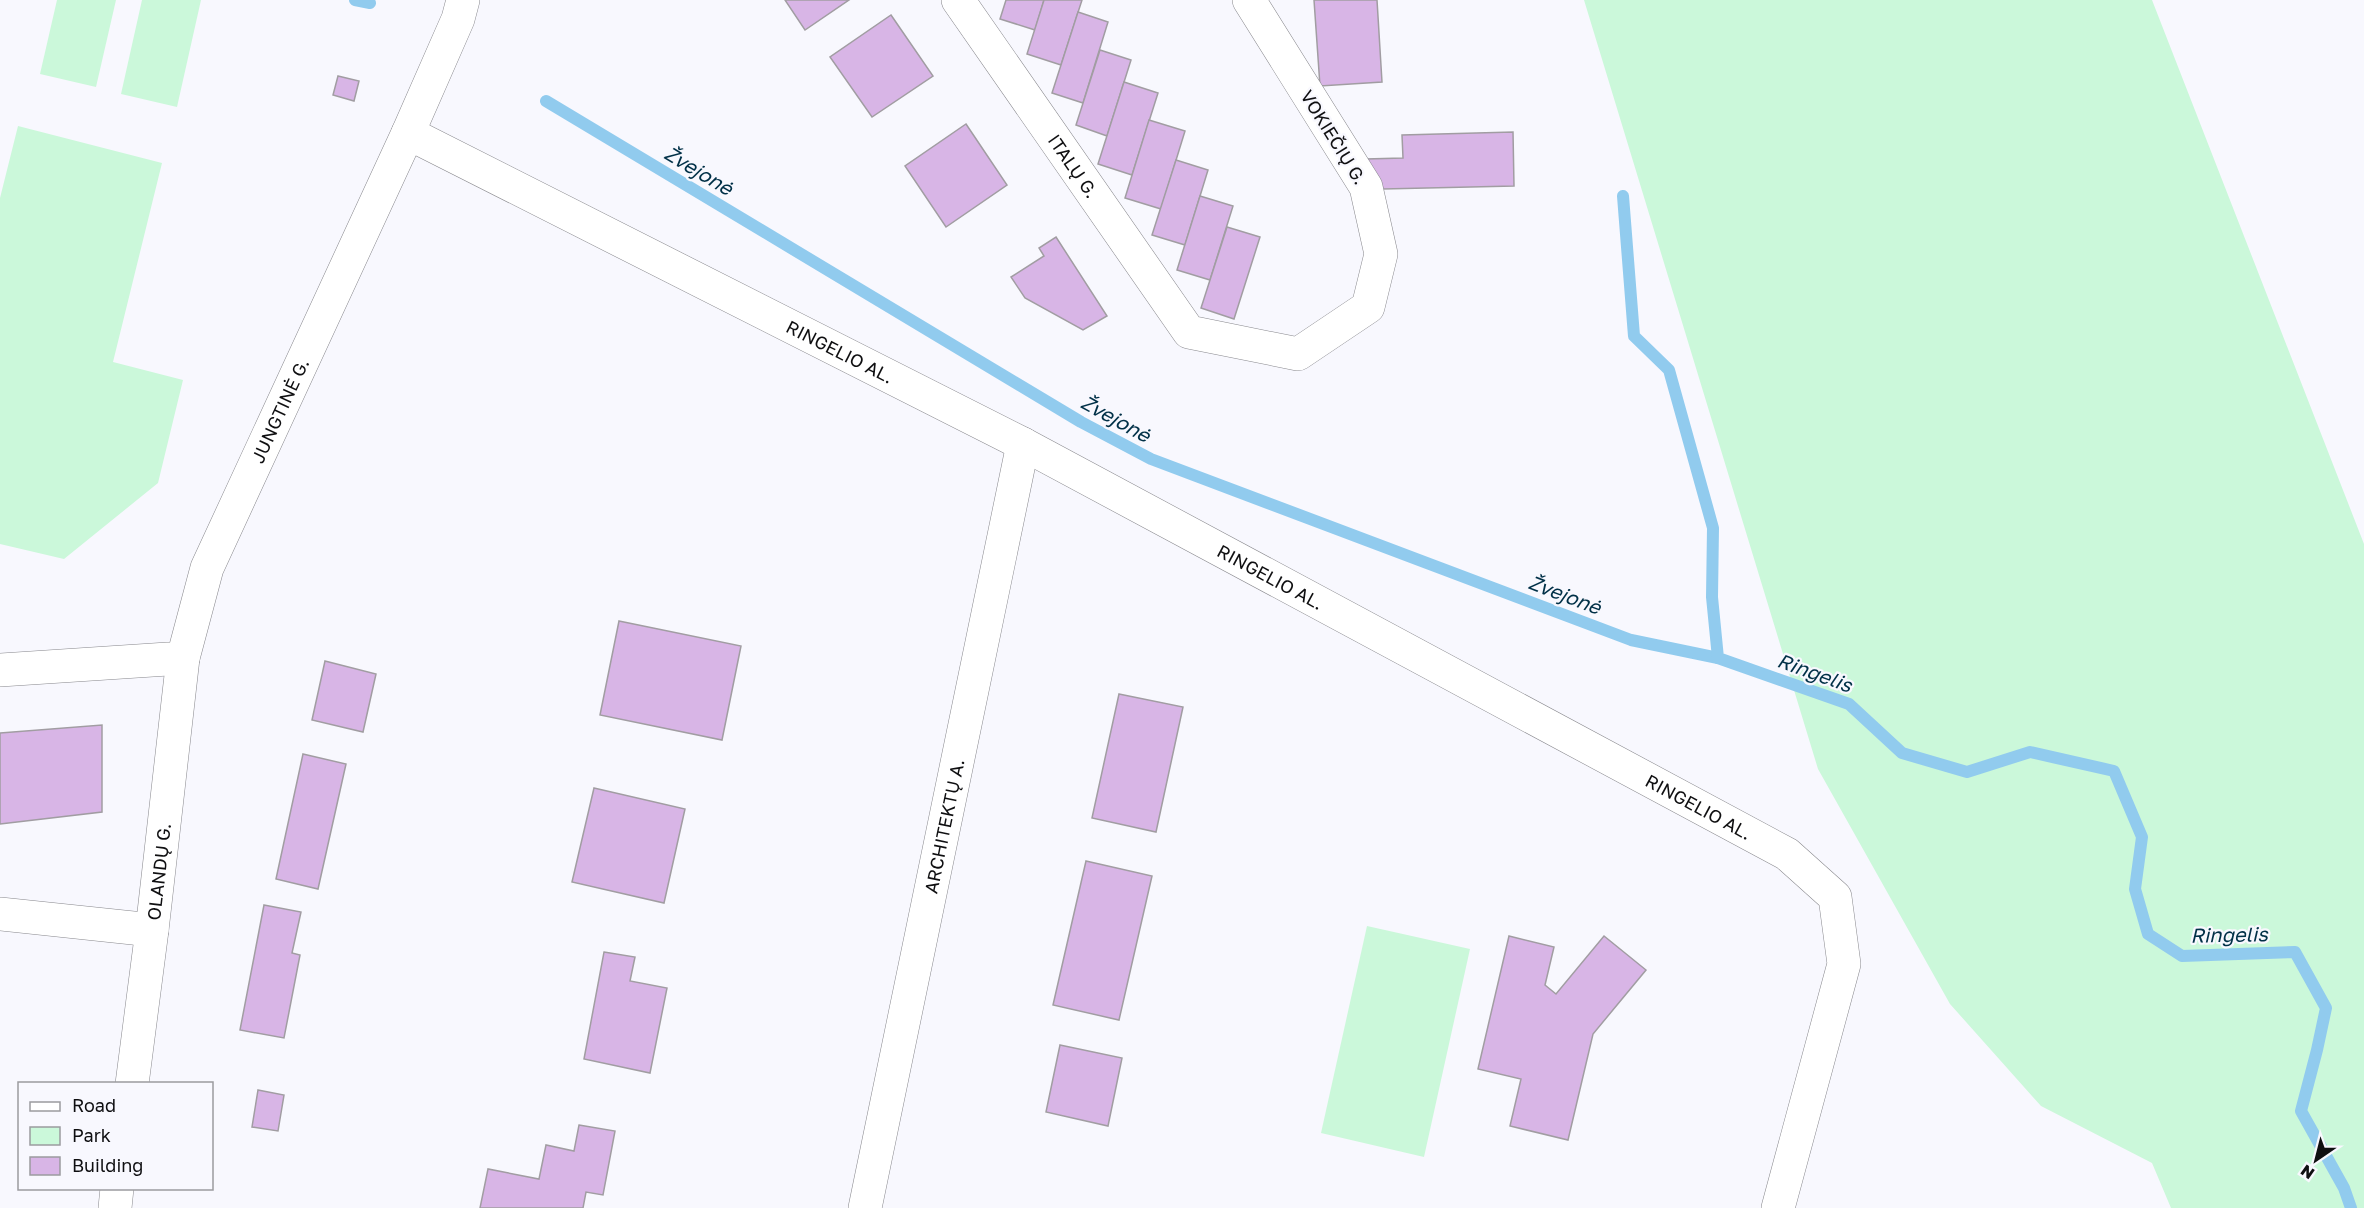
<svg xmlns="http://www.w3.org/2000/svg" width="2364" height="1208" viewBox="0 0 2364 1208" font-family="'Golos Text',sans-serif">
<rect width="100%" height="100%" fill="#f8f8fe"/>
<g fill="#cbf8da">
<path d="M57,0H116L96,87L40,74Z"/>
<path d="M142,0H201L177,107L121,94Z"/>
<path d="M1584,0H2152L2364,544V1208H2171L2152,1163L2041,1106L1950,1004L1818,769Z"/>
<path d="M18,126L162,163L113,362L183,380L158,483L64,559L0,544V198Z"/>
<path d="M1367,926L1470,949L1424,1157L1321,1133Z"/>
</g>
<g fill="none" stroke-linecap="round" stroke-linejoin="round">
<g stroke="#91cbee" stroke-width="12">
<path d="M355,0L370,3"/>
<path d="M546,101L1081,422L1151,459L1631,640L1718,658"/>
<path d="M1623,196L1634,336L1669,370L1713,528L1712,597L1718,658L1849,704L1902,753L1967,772L2030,752L2114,771L2142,837L2135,889L2148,934L2182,956L2295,952L2326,1008L2317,1050L2301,1111L2344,1188L2351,1208"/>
</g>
</g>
<g fill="#d8b5e6" stroke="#a19da2" stroke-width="1.5">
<path d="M785,0H849L805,30Z"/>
<path d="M1006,0H1044L1035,30L1000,19Z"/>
<path d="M1044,0H1082L1061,65L1027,54Z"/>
<path d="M1314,0H1377L1382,82L1320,86Z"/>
<path d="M1078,12L1108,22L1083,103L1052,93Z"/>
<path d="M891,15L933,76L872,117L830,57Z"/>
<path d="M1100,50L1131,60L1107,136L1076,125Z"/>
<path d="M338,76L359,81L354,101L333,95Z"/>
<path d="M1124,82L1158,93L1132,175L1098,164Z"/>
<path d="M1149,120L1185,131L1161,209L1125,198Z"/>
<path d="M966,124L1007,185L946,227L905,166Z"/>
<path d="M1513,132L1514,186L1383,189L1366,159L1403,158L1402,135Z"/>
<path d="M1176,160L1208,170L1185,245L1152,235Z"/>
<path d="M1200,196L1233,206L1210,280L1177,270Z"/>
<path d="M1227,227L1260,237L1234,319L1201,308Z"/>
<path d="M1056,237L1107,316L1083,330L1025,298L1011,277L1044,256L1039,248Z"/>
<path d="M619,621L741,646L722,740L600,715Z"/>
<path d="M325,661L376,674L363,732L312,720Z"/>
<path d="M1119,694L1183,707L1156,832L1092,818Z"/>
<path d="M102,725V812L0,824V733Z"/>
<path d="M303,754L346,764L318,889L276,879Z"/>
<path d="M594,788L685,809L664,903L572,882Z"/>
<path d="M1086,861L1152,876L1119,1020L1053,1005Z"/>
<path d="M264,905L301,912L292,953L300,955L284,1038L240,1030Z"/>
<path d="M1509,936L1554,947L1545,985L1556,994L1604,936L1646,970L1593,1034L1568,1140L1510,1126L1521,1079L1478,1069Z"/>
<path d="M604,952L635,957L630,981L667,988L650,1073L584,1059Z"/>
<path d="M1060,1045L1122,1058L1108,1126L1046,1112Z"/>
<path d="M258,1090L284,1095L278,1131L252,1127Z"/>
<path d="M579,1125L615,1131L603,1195L586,1192L583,1208H480L488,1169L539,1179L546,1145L574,1151Z"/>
</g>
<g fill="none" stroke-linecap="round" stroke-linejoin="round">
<g stroke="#88888d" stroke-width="34">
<g id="minor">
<path id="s1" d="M958,0L1189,332L1298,354L1368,307L1381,254L1366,187L1249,0"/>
<path id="s2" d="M408,133L1023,444L1787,854L1835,897L1844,964L1778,1208"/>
<path id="s3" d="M0,670L183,658L207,568L408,133L458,19L463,0"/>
<path d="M0,914L152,930"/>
<path id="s4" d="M132,1084L152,930L183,658"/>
<path d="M115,1208L117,1188"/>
<path id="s5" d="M865,1208L1023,444"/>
</g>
</g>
<use href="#minor" stroke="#fff" stroke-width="33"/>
</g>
<g text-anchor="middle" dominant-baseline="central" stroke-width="4.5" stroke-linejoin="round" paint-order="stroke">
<g font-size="18" fill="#0f0f11" stroke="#f8f8fe">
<text transform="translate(1334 137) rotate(58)">VOKIEČIŲ G.</text>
<text stroke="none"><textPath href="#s1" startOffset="202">ITALŲ G.</textPath></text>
<text stroke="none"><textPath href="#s2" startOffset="484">RINGELIO AL.</textPath></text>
<text stroke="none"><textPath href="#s3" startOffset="450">JUNGTINĖ G.</textPath></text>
<text stroke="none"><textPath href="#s2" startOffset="970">RINGELIO AL.</textPath></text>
<text stroke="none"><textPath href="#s2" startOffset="1456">RINGELIO AL.</textPath></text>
<text stroke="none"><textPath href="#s5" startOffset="390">ARCHITEKTŲ A.</textPath></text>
<text stroke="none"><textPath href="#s4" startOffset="214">OLANDŲ G.</textPath></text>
</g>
<g font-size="20" font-style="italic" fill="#003047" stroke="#f8f8fe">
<text transform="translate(699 170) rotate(31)">Žvejonė</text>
<text transform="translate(1116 418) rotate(29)">Žvejonė</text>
<text transform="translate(1565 594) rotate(21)">Žvejonė</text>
<text transform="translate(1815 672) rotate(20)">Ringelis</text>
<text transform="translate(2229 934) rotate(-1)">Ringelis</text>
</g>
</g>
<rect x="18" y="1082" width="195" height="108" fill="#f8f8fe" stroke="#9b9b9f" stroke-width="1.5"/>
<rect x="30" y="1102" width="30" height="9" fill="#ffffff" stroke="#9b9b9f" stroke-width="1.5"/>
<text x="72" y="1112" font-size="18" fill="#0f0f11">Road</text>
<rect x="30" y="1127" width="30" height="18" fill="#cbf8da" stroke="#9b9b9f" stroke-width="1.5"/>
<text x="72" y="1142" font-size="18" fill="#0f0f11">Park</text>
<rect x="30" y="1157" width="30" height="18" fill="#d8b5e6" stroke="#9b9b9f" stroke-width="1.5"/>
<text x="72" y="1172" font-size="18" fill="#0f0f11">Building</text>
<g transform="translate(2316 1160) rotate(215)" stroke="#f8f8fe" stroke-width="4.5" paint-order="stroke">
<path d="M0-4.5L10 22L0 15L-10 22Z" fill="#0f0f11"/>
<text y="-9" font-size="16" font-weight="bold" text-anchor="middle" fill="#0f0f11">N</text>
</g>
</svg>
